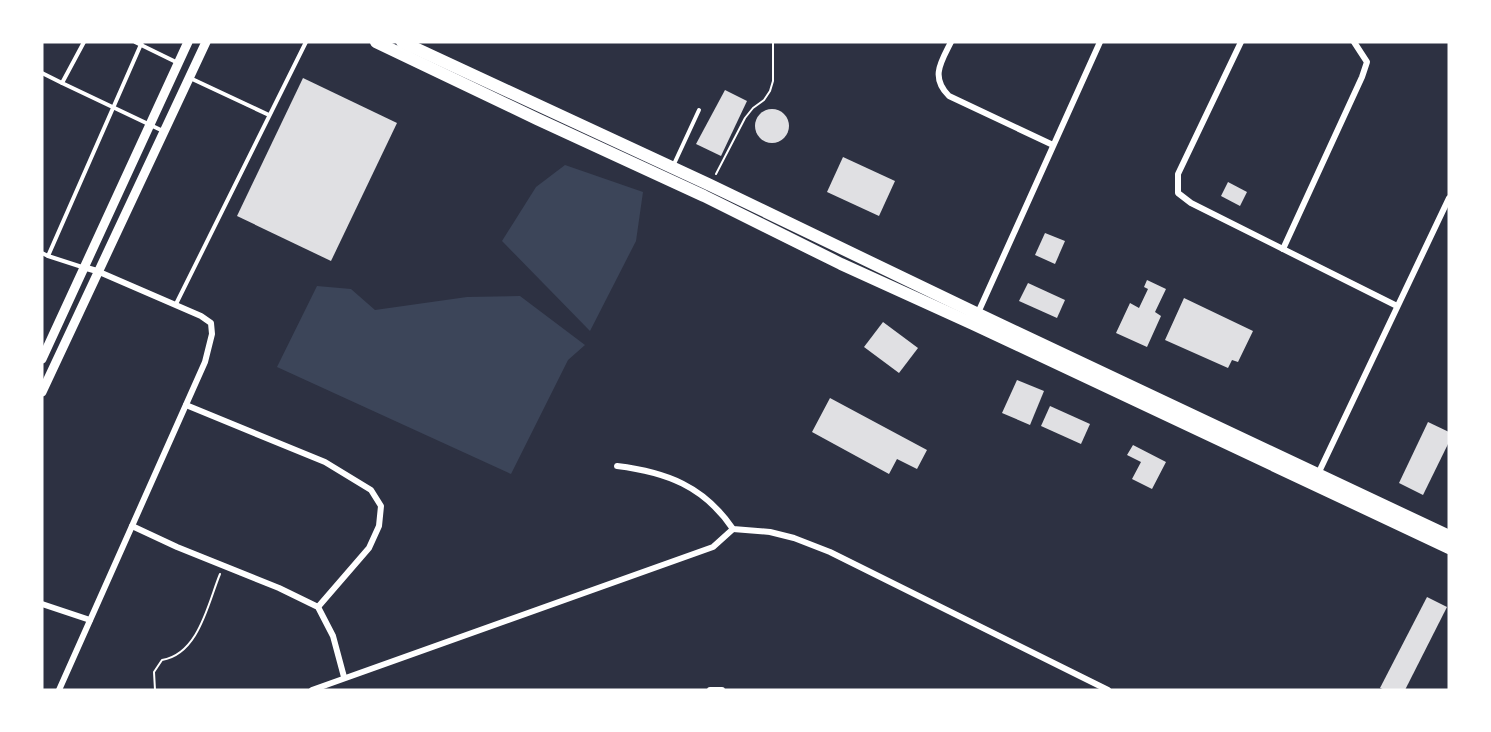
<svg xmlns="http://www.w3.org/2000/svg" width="1491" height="732" viewBox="0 0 1491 732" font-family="Montserrat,sans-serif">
<rect width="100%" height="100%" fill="#2d3142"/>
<g fill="#3c4559">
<path d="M565,165L643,192L636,241L590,331L502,241L536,187Z"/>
<path d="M317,286L351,289L375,310L467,297L520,296L585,345L568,360L511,474L277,367Z"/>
</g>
<g fill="#e0e0e3">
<path d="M303,78L397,123L331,261L237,216Z"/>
<path d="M725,90L747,101L721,156L696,144Z"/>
<circle cx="772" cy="126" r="17"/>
<path d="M843,157L895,181L879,216L827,192Z"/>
<path d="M1228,182L1247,192L1240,206L1221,196Z"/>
<path d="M1045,233L1065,241L1055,264L1035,255Z"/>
<path d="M1147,280L1166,289L1155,312L1161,316L1147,347L1116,333L1130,303L1139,308L1148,289L1144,287Z"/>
<path d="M1028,283L1065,300L1057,318L1019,301Z"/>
<path d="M1184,298L1253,331L1238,362L1232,360L1228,368L1165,340Z"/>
<path d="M883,322L918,348L899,373L864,347Z"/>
<path d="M1017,380L1044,391L1030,425L1002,413Z"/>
<path d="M830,398L927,450L917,469L897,459L889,474L812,432Z"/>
<path d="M1050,406L1090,424L1081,444L1041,426Z"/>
<path d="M1428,422L1449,432V442L1423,495L1399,483Z"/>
<path d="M1133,445L1166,462L1152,489L1132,479L1141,462L1127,455Z"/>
<path d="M1427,597L1447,607L1405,690H1385L1380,688Z"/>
</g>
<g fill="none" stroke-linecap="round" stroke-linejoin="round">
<g stroke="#fff" stroke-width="2">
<path d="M716,174L745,118L753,108L764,100L770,91L773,81V42"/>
<path d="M155,690L154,672L162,660C199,654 208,603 220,574"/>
</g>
<g stroke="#fff" stroke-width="4">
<path d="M84,42L62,83L163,131"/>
<path d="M135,42L178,63"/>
<path d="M42,73L62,83"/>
<path d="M190,78L269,115"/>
<path d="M674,164L699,110"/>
<path d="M42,253L48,256"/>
<path d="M82,267L48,256L142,42"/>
<path d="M176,304L306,42"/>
</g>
<g stroke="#fff" stroke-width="6">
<path d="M951,42C941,62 930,77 949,96L1053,145"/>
<path d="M1241,42L1178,174V193L1191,203L1397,306"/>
<path d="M1283,249L1362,77L1367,62L1354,42"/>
<path d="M977,315L1100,42"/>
<path d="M186,405L325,462L371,490L381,506L379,526L369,548L318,607"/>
<path d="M617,466C666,472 704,486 733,529L770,532L794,538L830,552L1108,690"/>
<path d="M1318,474L1449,198"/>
<path d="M132,526L177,547L279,588L318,607L333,636L344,677"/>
<path d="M42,604L90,620"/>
<path d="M59,690L205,362L212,334L211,323L201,316L97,271L83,267"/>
<path d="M312,690L713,547L733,529"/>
<path d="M710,690H722"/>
</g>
<g stroke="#fff" stroke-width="9">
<path d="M42,359L188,42"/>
<path d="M42,392L206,42"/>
</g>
<g stroke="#fff" stroke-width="12">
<path d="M376,42L537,119L704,196L841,264L973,324L1449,548"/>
<path d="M402,42L708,184L978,314L1449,536"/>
</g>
</g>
<rect width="1491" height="732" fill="none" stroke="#ffffff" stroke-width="87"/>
</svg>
